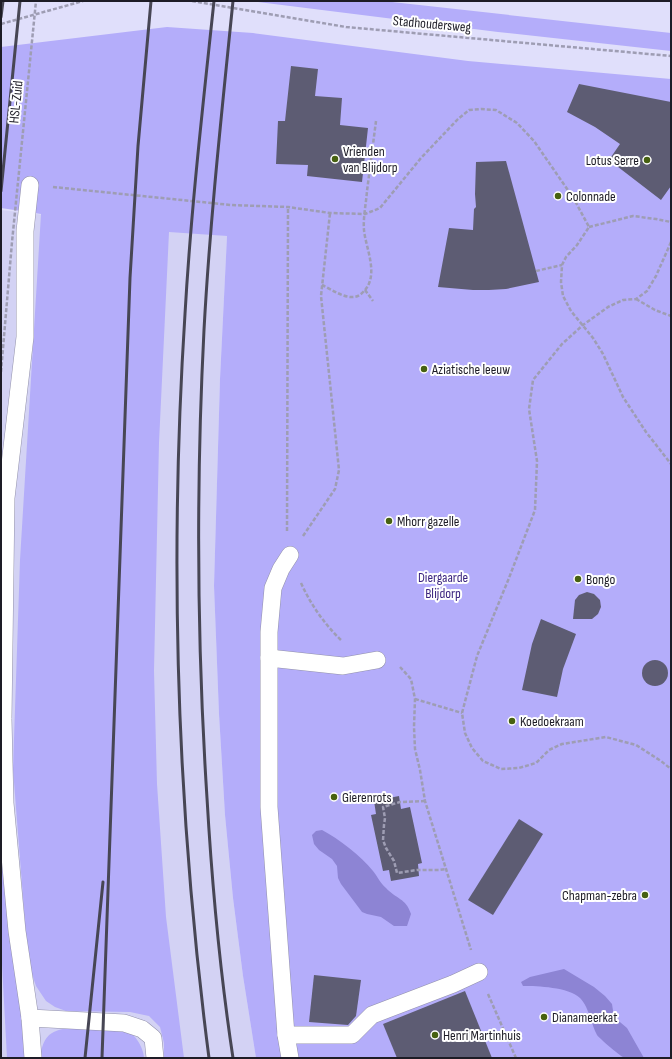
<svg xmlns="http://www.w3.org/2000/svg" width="672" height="1059" viewBox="0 0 672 1059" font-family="'Sofia Sans Condensed',sans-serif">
<rect width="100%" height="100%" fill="#e0dffb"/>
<path fill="#d3d2f4" d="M1,210L227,236L220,379L214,586L219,714L225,815L233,898L243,976L256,1058H1Z"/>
<g fill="#b4adfa">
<path d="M250,1H383L671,33V51L498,32Z"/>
<path d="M167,27L253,33L468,61L671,79V1058H256L243,976L233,898L225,815L219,714L214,586L220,379L227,236L169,232L159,443L154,671L157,784L166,917L184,1058H164V1043L160,1027L149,1016L130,1012L66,1011L55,1007L46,1001L36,986L28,962L13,769L20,560L41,214L1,208V47Z"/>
<path d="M1,804L25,1058H7L2,964Z"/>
<path d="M86,1027C96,1028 118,1027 126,1030C135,1033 144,1049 144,1058H40C44,1027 59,1029 86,1027Z"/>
</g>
<g fill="#8d84d4">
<path d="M322,830C339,839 361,856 373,871C378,877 380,883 386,888C396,899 406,898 411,914L407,926H394L381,917L367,914L362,912L341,884L338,878L337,866L332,859L319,850L314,844L312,835L316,831Z"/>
<path d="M564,969L594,987L605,996L612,1004L614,1017L627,1028L644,1058C639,1058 628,1059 623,1057C619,1055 600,1039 597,1035C591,1024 589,1007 580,998C568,987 538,986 523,986L521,982L530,977Z"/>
</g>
<g fill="#5d5c73">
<path d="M291,66L318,69L315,96L342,98L340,125L368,128L362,182L307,176L308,165L276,164L278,121H285Z"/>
<path d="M579,84L671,102V186L661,200L609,160L620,144L595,127L567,112Z"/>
<path d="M506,161L539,282L506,289L489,290H473L438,287L449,228L473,230L474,209L476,207L475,194L476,162Z"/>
<path d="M587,592L594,594L600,600L601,607L598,614L592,619H573L575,600L579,595Z"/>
<path d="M541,619L576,634L563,669L557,697L522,690L532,644Z"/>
<circle cx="655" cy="673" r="13"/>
<path d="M399,796L401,809L410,807L422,863L418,864L419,876L391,881L389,870L383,871L371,815L376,814L374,801Z"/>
<path d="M519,819L543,834L493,915L468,900Z"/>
<path d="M314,975L361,980L356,1016L348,1025L309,1022Z"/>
<path d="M465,991L492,1058H397L383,1024Z"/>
</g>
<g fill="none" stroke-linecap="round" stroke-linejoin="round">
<g stroke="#9291aa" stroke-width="18">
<g id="service">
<path d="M30,185L25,231V337L6,498L3,719L5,803L17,931L30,1018L124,1023L142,1029L153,1038L155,1058"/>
<path d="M269,658L343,666L377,660"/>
<path d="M30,1018L33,1058"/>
<path d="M286,1035H352L372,1015L453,984L479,972"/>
<path d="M290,1058L286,1035L269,807V632L273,588L281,569L290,555"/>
</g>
</g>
<g stroke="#9e9db3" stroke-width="2.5" stroke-dasharray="4 2" stroke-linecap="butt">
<path d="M192,1L346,27L671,56"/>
<path d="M1,24L83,1"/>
<path d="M53,187L231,205L288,207L330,213L365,214L380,208L421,158L458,119L469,110L481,109L496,110L517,123L534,141L574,199L589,227L577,245L566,257L562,265L561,282L563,296L571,311L593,338L603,354L623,397L646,432L671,464"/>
<path d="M589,227L633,216L656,219L671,222"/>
<path d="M671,242L656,276L647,291L636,299L623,300L608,307L583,325L562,344L533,380L529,409L537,461L535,510L509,578L477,656L462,713L465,733L472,748L483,761L501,769L519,768L536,763L549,750L562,744L606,737L636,745L661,761L671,769"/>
<path d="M536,271L562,265"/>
<path d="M322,285C333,290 350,303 361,294C381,278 366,250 364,230C363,218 366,204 367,191C370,168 373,144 376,121"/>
<path d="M365,290L373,301"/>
<path d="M636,299L655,310L671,316"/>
<path d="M287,531L288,207"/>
<path d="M303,536L335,489L339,470L321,296L330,213"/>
<path d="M301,583C311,605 325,625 342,641"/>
<path d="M400,667L411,679L415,699L414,727L415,749L420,770L425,801L471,950"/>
<path d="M415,699L462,713"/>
<path d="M425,801L400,802L383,807L385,818L384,825L383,840L386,848L394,861L397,873L417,870H439L447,869"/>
<path d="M488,994L516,1058"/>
</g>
<use href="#service" stroke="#fff" stroke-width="17"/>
<g stroke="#474654" stroke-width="3">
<path d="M233,1C222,110 210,220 204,330C196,486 197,643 207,798C212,885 220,972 233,1058"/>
<path d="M1,17L3,1"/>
<path d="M1,191L20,1"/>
<path d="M85,1058L103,882"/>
<path d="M102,1058L130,278L138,146L151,1"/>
<path d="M209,1058C177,812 169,562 185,314C191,209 203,105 214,1"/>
</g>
<path stroke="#9e9db3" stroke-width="2.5" stroke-dasharray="4 2" stroke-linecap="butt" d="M1,372L12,242L36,1"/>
</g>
<g fill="#476111" stroke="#fff" stroke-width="1.5">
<circle cx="335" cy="159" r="4"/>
<circle cx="647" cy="160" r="4"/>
<circle cx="558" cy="196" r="4"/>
<circle cx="424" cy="369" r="4"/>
<circle cx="389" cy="521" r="4"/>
<circle cx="578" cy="579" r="4"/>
<circle cx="512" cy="721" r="4"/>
<circle cx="334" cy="797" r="4"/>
<circle cx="645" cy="895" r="4"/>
<circle cx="544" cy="1017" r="4"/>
<circle cx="435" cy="1035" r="4"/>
</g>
<g text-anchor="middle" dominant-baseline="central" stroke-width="4" stroke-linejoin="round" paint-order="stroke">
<g font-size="14" fill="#1d1c26" stroke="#fff">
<text transform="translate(432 24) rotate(5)">Stadhoudersweg</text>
<text transform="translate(16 102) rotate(-84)">HSL-Zuid</text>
</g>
<g font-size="14" fill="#1d1c26" stroke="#fff" text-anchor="start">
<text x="343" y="151">Vrienden<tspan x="343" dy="16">van Blijdorp</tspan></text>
<text x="639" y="160" text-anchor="end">Lotus Serre</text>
<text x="566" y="196">Colonnade</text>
<text x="432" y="369">Aziatische leeuw</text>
<text x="397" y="521">Mhorr gazelle</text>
<text x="586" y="579">Bongo</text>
<text x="520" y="721">Koedoekraam</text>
<text x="342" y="797">Gierenrots</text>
<text x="637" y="895" text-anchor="end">Chapman-zebra</text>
<text x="552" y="1017">Dianameerkat</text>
<text x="443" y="1035">Henri Martinhuis</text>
</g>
<g font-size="14" fill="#371f7c" stroke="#fff">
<text x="443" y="577">Diergaarde<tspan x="443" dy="16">Blijdorp</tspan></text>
</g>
</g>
<rect width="672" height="1059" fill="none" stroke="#1d1c26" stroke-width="4"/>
</svg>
